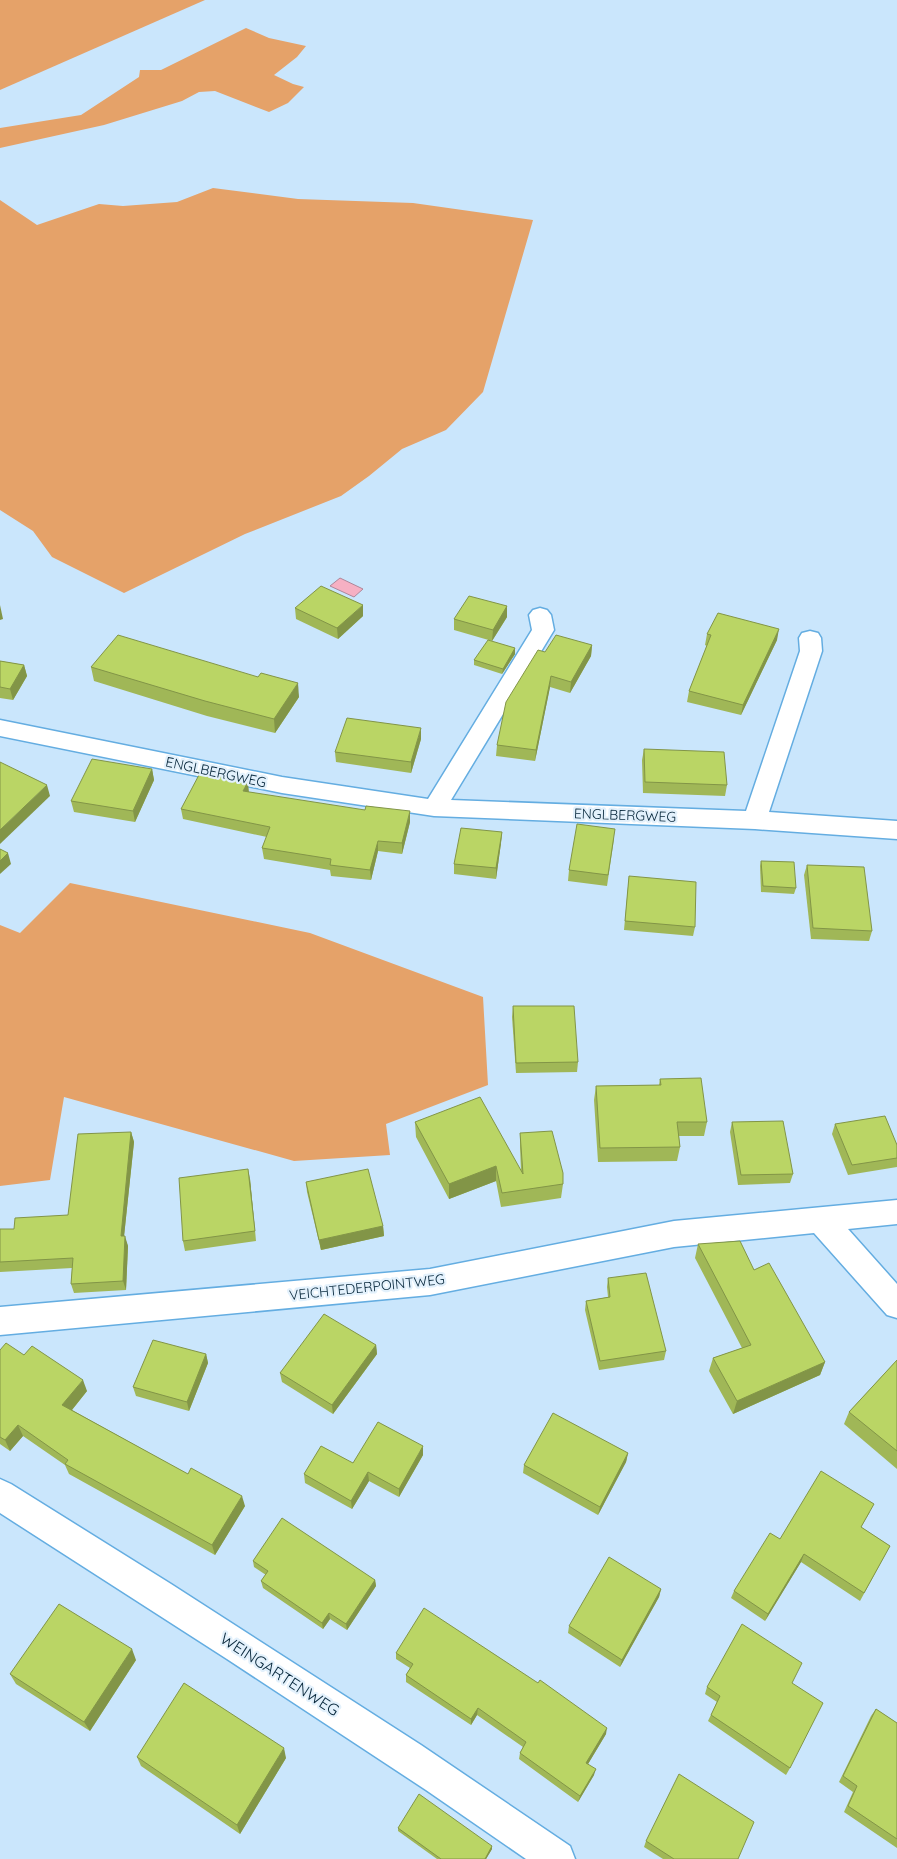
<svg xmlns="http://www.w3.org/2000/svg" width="897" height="1859" viewBox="0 0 897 1859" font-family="Quicksand,sans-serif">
<rect width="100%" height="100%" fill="#cae6fc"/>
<g fill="#e5a269">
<path d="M0,0H205L0,90Z"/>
<path d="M246,28L269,38L306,46L297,57L274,75L293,84L304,87L288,103L269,112L215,91L199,92L182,101L104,125L0,148V128L81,115L139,77L140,70H161Z"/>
<path d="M213,188L298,199L413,203L533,220L483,392L446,430L402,449L369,476L341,496L245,534L124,593L52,557L33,531L0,510V200L37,225L99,204L123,206L177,202Z"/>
<path d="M70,883L310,933L483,997L488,1085L386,1124L390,1155L294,1161L64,1097L50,1180L0,1186V925L20,933Z"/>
</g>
<path fill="#f6b0c3" stroke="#ae879a" d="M340,578L363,589L354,597L330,586Z"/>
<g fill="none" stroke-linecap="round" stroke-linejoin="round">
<g stroke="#64ade1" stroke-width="3">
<g id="minor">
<path d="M540,608L547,610L551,615L554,630L451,800L746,811L800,651L799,638L802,633L810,631L818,633L821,638L822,651L769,812L897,821V839L755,829L434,816L282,793L0,736V720L282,777L428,799L532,630L529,615L533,610Z"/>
<path d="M897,1200V1224L848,1229L897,1284V1318L887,1315L814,1233L674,1247L430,1295L0,1335V1307L430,1269L674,1221Z"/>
<path d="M0,1479L11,1484L171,1584L421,1745L570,1846L575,1859H526L426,1790L227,1659L0,1513Z"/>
</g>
</g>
<use href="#minor" fill="#fff" fill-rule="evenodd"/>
</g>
<g fill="#a0b757">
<path d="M507,606V617L492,641L454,630V619Z"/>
<path d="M295,608L363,616L338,639L296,619Z"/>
<path d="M707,634L777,640L741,715L687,702L689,691L707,646L705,645Z"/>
<path d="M592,645L591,656L570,693L550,687L535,761L496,756L497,745L545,652Z"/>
<path d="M515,648V654L502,674L474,665V660Z"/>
<path d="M0,661L24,665L27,676L13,700L0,698Z"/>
<path d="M91,667L299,697L275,733L207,716L94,681Z"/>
<path d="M421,739L411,773L336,762L335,752Z"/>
<path d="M644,749L727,785L725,796L643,793L642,760Z"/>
<path d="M152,769L154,780L135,822L74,812L71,801Z"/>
<path d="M249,792L410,822L402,854L378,851L371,880L331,876L330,870L264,859L262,848L267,837L183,819L181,809Z"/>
<path d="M502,832L501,843L496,879L454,874V864Z"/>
<path d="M614,839L607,886L568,881L569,870Z"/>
<path d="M761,861L796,888L794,894L761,892L760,866Z"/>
<path d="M807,865L872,931L869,941L811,939L804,875Z"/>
<path d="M629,876L695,927L693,936L624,930Z"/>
<path d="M513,1006L578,1062L577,1072L516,1073L512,1017Z"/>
<path d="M660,1079L707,1122L704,1136H679L680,1147L677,1161L598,1162L594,1100L596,1086L659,1085Z"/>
<path d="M415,1122L521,1171L520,1147V1133L563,1184L561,1198L501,1207L496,1181L449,1199L416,1137Z"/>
<path d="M732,1122L793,1174L790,1183L738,1185L730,1132Z"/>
<path d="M835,1124L897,1145V1167L848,1175L832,1134Z"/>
<path d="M131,1132L134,1142L124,1236L128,1246L126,1290L74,1293L71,1284L72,1268L0,1272V1229H14L68,1215Z"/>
<path d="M250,1179L256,1241L185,1251L183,1241Z"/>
<path d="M306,1182L383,1226L384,1236L321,1250L307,1192Z"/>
<path d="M698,1244L754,1270L825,1362L820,1375L733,1414L709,1371L713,1358L742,1348L695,1258Z"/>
<path d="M608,1278L666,1351L664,1360L599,1370L585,1310L586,1301L608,1297L607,1287Z"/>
<path d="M376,1345L377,1354L333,1414L282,1382L280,1373Z"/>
<path d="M0,1350L24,1355L87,1391L72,1410L245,1506L215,1555L69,1474L65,1465L23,1436L10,1451L0,1444Z"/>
<path d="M206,1354L208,1363L189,1411L136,1396L133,1387Z"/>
<path d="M897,1360V1469L844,1424L849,1412Z"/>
<path d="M628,1453L626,1462L598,1515L523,1473L524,1465Z"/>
<path d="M423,1455L399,1497L369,1481L352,1509L305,1483L304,1474L353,1463Z"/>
<path d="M870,1512L861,1527L890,1546L860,1601L801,1562L765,1621L731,1598L734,1591L780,1539Z"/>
<path d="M253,1561L375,1580L376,1586L347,1630L330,1619L323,1629L263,1588L261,1581L266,1575L254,1567Z"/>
<path d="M661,1589L659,1597L620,1667L568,1633L569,1626Z"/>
<path d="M396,1653L606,1734L588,1764L594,1775L578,1802L519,1759L520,1753L523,1747L477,1715L471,1725L406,1682V1675L410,1668L396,1659Z"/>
<path d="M136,1660L90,1731L16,1684L10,1674Z"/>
<path d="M792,1683L790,1768L786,1775L708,1721L717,1702L705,1694L707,1687Z"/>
<path d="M876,1709L897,1723V1848L844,1812L853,1792L839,1782L871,1716Z"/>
<path d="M137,1757L286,1758L240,1834L141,1766Z"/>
<path d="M398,1828L492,1846V1849L486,1859H437L398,1831Z"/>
<path d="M646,1841L738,1859H663L644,1847Z"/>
</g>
<g fill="#829547">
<path d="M0,605L3,619L0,620Z"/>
<path d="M363,605V616L338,639L337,628Z"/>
<path d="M507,606V617L492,641L493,630Z"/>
<path d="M779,629L777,640L741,715L743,705Z"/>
<path d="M592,645L591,656L570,693L571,682Z"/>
<path d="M515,648V654L502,674L503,669Z"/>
<path d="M24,665L27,676L13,700L10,689Z"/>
<path d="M551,676L550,687L535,761L536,750Z"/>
<path d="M298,683L299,697L275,733L274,719Z"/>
<path d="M421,728V739L411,773V762Z"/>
<path d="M152,769L154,780L135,822L133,811Z"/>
<path d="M248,782L249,793L243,791Z"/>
<path d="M47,785L50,796L0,844V830Z"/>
<path d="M410,811V822L402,854V843Z"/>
<path d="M502,832L501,843L496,879V868Z"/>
<path d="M378,841V851L371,880L370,870Z"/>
<path d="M8,853L11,864L0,874V861Z"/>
<path d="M131,1132L134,1142L123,1246L121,1236Z"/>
<path d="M496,1166V1181L449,1199V1184Z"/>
<path d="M248,1169L250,1179L256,1241L255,1231Z"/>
<path d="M383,1226L384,1236L321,1250L319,1240Z"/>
<path d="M125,1236L128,1246L126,1290L123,1281Z"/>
<path d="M376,1345L377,1354L333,1414L332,1405Z"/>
<path d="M206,1354L208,1363L189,1411L187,1402Z"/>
<path d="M825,1362L820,1375L733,1414L737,1401Z"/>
<path d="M83,1380L87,1391L67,1416L62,1405Z"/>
<path d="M18,1425L23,1436L10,1451L5,1440Z"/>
<path d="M423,1446V1455L399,1497V1489Z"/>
<path d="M628,1453L626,1462L598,1515L600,1507Z"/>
<path d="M368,1472L369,1481L352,1509L351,1501Z"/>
<path d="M242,1496L245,1506L215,1555L212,1545Z"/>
<path d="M804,1554L801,1562L765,1621L768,1614Z"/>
<path d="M375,1580L376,1586L347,1630L346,1624Z"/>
<path d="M661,1589L659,1597L620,1667L622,1660Z"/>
<path d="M329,1613L330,1619L323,1629L322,1623Z"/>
<path d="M132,1649L136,1660L90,1731L84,1722Z"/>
<path d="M478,1708L477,1715L471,1725V1719Z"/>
<path d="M607,1728L606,1734L585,1769L586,1763Z"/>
<path d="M284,1748L286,1758L240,1834L237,1825Z"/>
<path d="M596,1769L594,1775L578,1802L580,1796Z"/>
<path d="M492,1846V1849L486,1859H485Z"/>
</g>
<g fill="#bad565" stroke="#829547">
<path d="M321,586L363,605L337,628L295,608Z"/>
<path d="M469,596L507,606L493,630L454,619Z"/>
<path d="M718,613L779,629L743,705L689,691L711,635L707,634Z"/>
<path d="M118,635L258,677L261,673L298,683L274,719L205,701L91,667Z"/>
<path d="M556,635L592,645L571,682L551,676L536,750L497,745L506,702L538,650L545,652Z"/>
<path d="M488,640L515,648L503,669L474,660Z"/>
<path d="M0,661L24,665L10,689L0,687Z"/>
<path d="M347,718L421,728L411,762L335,752Z"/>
<path d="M644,749L724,752L727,785L645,782Z"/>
<path d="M92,759L152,769L133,811L71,801Z"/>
<path d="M0,762L47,785L0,830Z"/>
<path d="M200,773L248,782L243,791L365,810L366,806L410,811L402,843L378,841L370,870L330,865L331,859L262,848L270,827L181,809Z"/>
<path d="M577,824L615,829L608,875L569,870Z"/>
<path d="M461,828L502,832L496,868L454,864Z"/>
<path d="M0,849L8,853L0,861Z"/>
<path d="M761,861L794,862L796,888L763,886Z"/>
<path d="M807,865L864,867L872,931L813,928Z"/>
<path d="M629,876L696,882L695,927L625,921Z"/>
<path d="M513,1006H574L578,1062L516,1063Z"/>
<path d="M701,1078L707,1122H677L680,1147L600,1148L596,1086L661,1085L660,1079Z"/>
<path d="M480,1097L523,1174L520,1133L552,1131L563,1173V1184L502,1193L496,1166L449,1184L415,1122Z"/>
<path d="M885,1116L897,1145V1158L852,1165L835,1124Z"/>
<path d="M783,1121L793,1174L741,1175L732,1122Z"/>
<path d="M131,1132L121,1236H125L123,1281L71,1284L73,1258L0,1262V1229H14L15,1218L68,1215L78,1134Z"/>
<path d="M248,1169L255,1231L183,1241L179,1178Z"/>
<path d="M368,1169L383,1226L319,1240L306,1182Z"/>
<path d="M740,1241L754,1270L769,1263L825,1362L737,1401L713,1358L751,1345L698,1244Z"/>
<path d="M646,1273L666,1351L600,1361L586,1301L610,1297L608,1278Z"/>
<path d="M324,1314L376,1345L332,1405L280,1373Z"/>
<path d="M153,1340L206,1354L187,1402L133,1387Z"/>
<path d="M6,1343L24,1355L32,1346L83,1380L62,1405L188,1474L191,1468L242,1496L212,1545L65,1464L68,1460L18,1425L5,1440L0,1437V1350Z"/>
<path d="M897,1360V1451L849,1412Z"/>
<path d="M553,1413L628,1453L600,1507L524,1465Z"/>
<path d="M378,1422L423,1446L399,1489L368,1472L351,1501L304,1474L321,1446L353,1463Z"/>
<path d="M821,1471L874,1504L861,1527L890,1546L864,1593L804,1554L768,1614L734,1591L770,1533L780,1539Z"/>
<path d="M282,1518L375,1580L346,1624L329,1613L322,1623L261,1581L268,1571L253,1561Z"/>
<path d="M609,1557L661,1589L622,1660L569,1626Z"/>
<path d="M59,1604L132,1649L84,1722L10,1674Z"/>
<path d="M424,1608L538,1683L540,1680L607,1728L586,1763L596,1769L580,1796L520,1753L526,1742L478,1708L471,1719L406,1675L413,1664L396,1653Z"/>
<path d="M742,1624L802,1663L792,1683L823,1703L790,1768L711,1715L720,1696L707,1687Z"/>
<path d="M184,1683L284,1748L237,1825L137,1757Z"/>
<path d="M876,1709L897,1723V1839L848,1806L857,1786L843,1776Z"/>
<path d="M679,1774L754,1822L738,1859H674L646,1841Z"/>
<path d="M419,1794L492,1846L485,1859H441L398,1828Z"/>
</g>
<g text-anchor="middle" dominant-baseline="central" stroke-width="4.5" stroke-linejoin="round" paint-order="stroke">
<g font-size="14" fill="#07273b" stroke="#e3f1fc">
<text transform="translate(216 772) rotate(12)">ENGLBERGWEG</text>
<text transform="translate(625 815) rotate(2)">ENGLBERGWEG</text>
<text transform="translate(367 1287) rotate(-6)">VEICHTEDERPOINTWEG</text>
</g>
<g font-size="16" fill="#07273b" stroke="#e3f1fc">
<text transform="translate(280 1674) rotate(33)">WEINGARTENWEG</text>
</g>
</g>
</svg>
